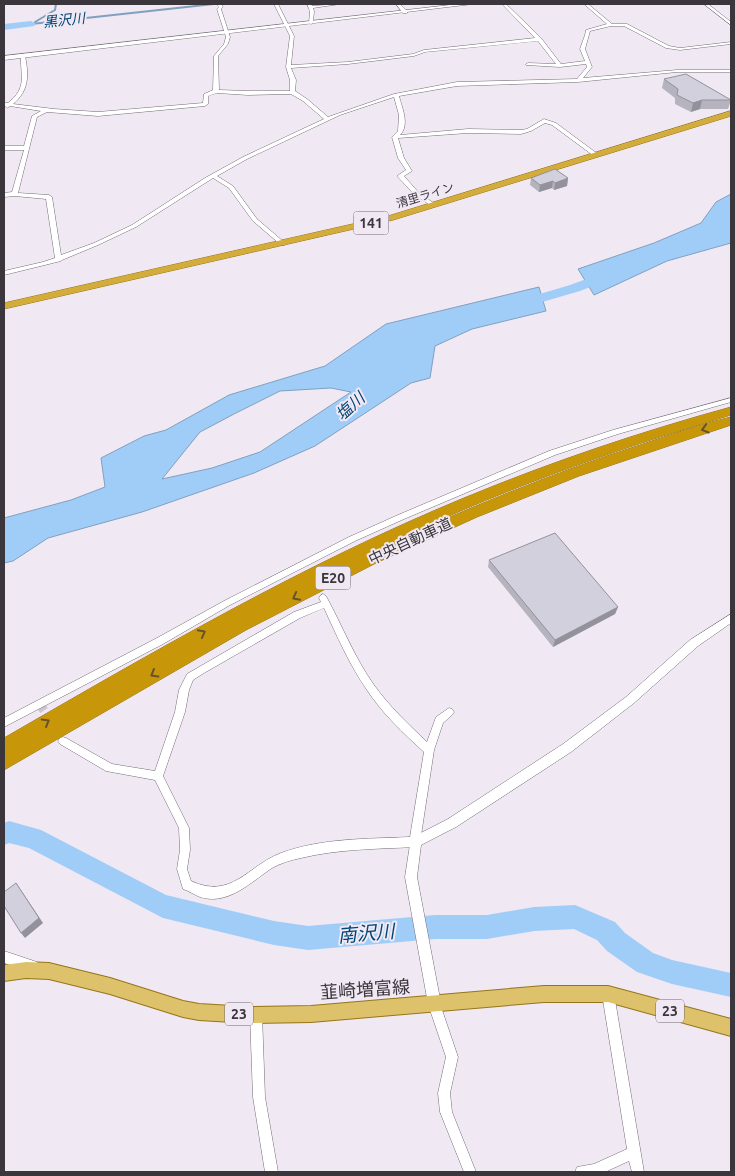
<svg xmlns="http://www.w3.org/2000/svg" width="735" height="1176" viewBox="0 0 735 1176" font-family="Ubuntu,'Noto Sans JP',sans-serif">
<rect width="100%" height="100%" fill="#f0e8f3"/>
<g fill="#9fcdf8" stroke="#81a0bf" fill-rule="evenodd">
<path d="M731,194V243L667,261L594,295L578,269L654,243L701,223L716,202Z"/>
<path d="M539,287L546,311L472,329L435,346L430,378L411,383L315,446L254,473L142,512L48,538L13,561L4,563V518L71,500L105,487L101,458L144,436L166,430L229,395L325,366L386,324ZM331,388L351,392L260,452L212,468L162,479L200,432L234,414L280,391Z"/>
</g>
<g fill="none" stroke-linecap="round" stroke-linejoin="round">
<g stroke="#81a0bf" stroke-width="2">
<path d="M35,22L55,10L56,4"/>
<path d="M31,24L214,4"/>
</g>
<g fill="#9fcdf8" fill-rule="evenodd">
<path d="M31,21L36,24L34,26L4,30V24Z"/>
<path d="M611,270L616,271L618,274L616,277L580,291L518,309L513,308L511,305L513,302L570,285Z"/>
<path d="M9,821L41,830L166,895L274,921L308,926L435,915H487L534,907L575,905L615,922L625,933L653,953L672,960L731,973V997L672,984L637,972L607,951L597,940L574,929L534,931L487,939H435L308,950L274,945L163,918L29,848L9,843L4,845V823Z"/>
</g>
<path stroke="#ccc4ce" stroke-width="9" stroke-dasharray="9 4.5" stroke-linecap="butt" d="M39,703L53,724"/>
<g stroke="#746d77" stroke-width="1">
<g id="minor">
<path d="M217,4H221L223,7L221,9L230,37L228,44L218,56L219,90L248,91H290V80L286,67L290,36L274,4H278L294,36L291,65L348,62L413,54L424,50L535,38L502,4H506L541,38L561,64L585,61L580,49L585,35L586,30L607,24L584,4H588L612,24H627L669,46L680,48L731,42V44L680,50L666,48L624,26H611L590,31L585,49L592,67L583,78L677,70H731V72H677L578,82L457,86L399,96C402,108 410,125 400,135L468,129L521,130L527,129L544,119L556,123L599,155L594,156L552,125L545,123L531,131L521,134L468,133L398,138L404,158L412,171L404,176L419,193L435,204V206L433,207L415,195L397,176L406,170L398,158L392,137L398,131L399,115L394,97L340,115L247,159L217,176L233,186L257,219L285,243V245H281L253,221L229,188L213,178L136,227L98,245L62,260L61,261L4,275V271L43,262L55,258L46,199L15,196L4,197V193L12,192L24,150H4V146H24L32,116L41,111L10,106L7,108L4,105V103H8C28,87 20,76 21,55L25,56C29,75 29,91 13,104L54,109L98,112L203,103L204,94L213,90L214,56L224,44L226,37L217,9L219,7ZM538,41L556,64L528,63L526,64V65L560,67L586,64L587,67L577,79L457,82L394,94L328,117L307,99L295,91L296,80L291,68L348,64L414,56L425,52ZM217,93L248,95L291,94L303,101L324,119L243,157L205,178L132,225L94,243L61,255L52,197L49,195L18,193L37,117L47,112L98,116L205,106L208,104V96Z"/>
<path d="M307,4H311L312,6L340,4L313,8L314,11L313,23L311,24L309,23L310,11Z"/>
<path d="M396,4H400L407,11V13H403Z"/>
<path d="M704,4H708L731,22V25Z"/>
<path d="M731,398V402L618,434L555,455L404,519L355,541L230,605L163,644L4,727V718L157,638L224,601L349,537L398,515L549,451L613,430Z"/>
<path d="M323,594L326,596C342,625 354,657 374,685C389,706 408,724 427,742L436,717L449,708L452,709L454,712L452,715L443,723L434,750L420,842L419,846L415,847C377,849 338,849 301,858C291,860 281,863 272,868C251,882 228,906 200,897C195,895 189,891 183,889L177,869L180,850L179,828L155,780L106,771L60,744L58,741L60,738L63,737L66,738L112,764L155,771L175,712L179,690L187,674L294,612L321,602L319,598L320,596ZM324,608C337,636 349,664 367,690C382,713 403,733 424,752L410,837C367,839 322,838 281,853C247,866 232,900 191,881L187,869L190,850L189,828L163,776L185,712L189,690L193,680L204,673L300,618Z"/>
<path d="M4,951L37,962L39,966L37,970L33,972L4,963Z"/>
<path d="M608,988L612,990L614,994L644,1172H632L629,1161L605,1172H575L577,1167L594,1164L627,1149L602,994L604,990Z"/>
<path d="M434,998L438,1000L440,1004L458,1057L450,1093L452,1112L476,1172H464L440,1112L438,1093L446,1057L428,1004L430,1000Z"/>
<path d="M256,1009L260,1011L262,1015L265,1097L278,1172H265L253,1097L250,1015L252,1011Z"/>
</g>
</g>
<g stroke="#746d77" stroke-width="1">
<g id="tertiary">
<path d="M459,4H473L4,60V56Z"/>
<path d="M731,614V623L698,646L634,703L571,752L456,827L421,845L417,877L441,1004L439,1009L434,1011L429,1009L405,877L411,838L448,819L563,744L626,697L690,640Z"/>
</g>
</g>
<g stroke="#96751a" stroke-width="2">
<path id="primary" d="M26,962L49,963L110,978L183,1001L199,1004L249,1007L311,1006L544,986H608L731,1019V1036L608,1002H544L311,1022L249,1023L199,1020L183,1017L110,994L49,979L26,978L4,981V965Z"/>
</g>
<g stroke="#96751a" stroke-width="1">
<path id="trunk" d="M731,111V116L393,220L4,309V303L388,216Z"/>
</g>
<g stroke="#96751a" stroke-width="1">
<path id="motorway" d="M731,407V415C610,451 491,493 378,549C463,510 550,474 640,445C670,435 701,424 731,417V425L579,476L477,517L376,563L246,630L4,770V738C153,652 304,564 464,498C551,462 640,432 731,407Z"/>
</g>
<use href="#minor" fill="#fff" fill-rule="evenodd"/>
<use href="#tertiary" fill="#fff" fill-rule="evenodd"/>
<use href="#primary" fill="#dec16b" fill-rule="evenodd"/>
<use href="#trunk" fill="#d3ac3a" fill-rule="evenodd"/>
<use href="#motorway" fill="#c89709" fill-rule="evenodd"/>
</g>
<g fill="#b5b3be">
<path d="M664,79L731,100L728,109H700L691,112L675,104V98L662,88Z"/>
<path d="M531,178H568L567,186L554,190L552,188L539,192L530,185Z"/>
<path d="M489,560L618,607L615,614L553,647L488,567Z"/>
</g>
<g fill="#93929b">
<path d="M702,100L700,109L691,112L693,103Z"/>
<path d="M568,178L567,186L554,190L555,183Z"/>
<path d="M553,181L552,188L539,192L540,185Z"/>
<path d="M618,607L615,614L553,647L555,640Z"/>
<path d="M16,883L43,923L25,938L21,933Z"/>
</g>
<g fill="#d2d0dd" stroke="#93929b">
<path d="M686,74L731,100H702L693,103L677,95L678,89L664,79Z"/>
<path d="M555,169L568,178L555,183L553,181L540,185L531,178Z"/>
<path d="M555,533L618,607L555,640L489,560Z"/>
<path d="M16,883L39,918L21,933L4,906V892Z"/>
</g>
<defs><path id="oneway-chevron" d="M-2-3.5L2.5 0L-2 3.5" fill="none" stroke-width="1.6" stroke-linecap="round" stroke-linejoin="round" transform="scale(1.25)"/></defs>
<g stroke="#65532c">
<use href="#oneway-chevron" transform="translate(705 429) rotate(164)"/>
<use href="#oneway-chevron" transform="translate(296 597) rotate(152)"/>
<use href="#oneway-chevron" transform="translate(202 633) rotate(-28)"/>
<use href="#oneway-chevron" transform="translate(154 674) rotate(150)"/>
<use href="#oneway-chevron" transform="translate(46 722) rotate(-30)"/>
</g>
<g text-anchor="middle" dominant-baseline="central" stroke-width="4" stroke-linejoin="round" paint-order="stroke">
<g font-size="12" fill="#3a363b" stroke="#f0e8f3">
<text transform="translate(425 195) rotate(-17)">清里ライン</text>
</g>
<g font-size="14" font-style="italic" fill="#024676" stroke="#f0e8f3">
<text transform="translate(64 20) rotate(-6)">黒沢川</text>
</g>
<g fill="#f0e8f3" stroke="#716b72" stroke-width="1">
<rect x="353.5" y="211.5" width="35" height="23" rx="4"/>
<rect x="315.5" y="566.5" width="35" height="23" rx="4"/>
<rect x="656" y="999.5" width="28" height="23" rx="4"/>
<rect x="225" y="1002.5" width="28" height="23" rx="4"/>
</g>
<g font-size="14" font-weight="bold" fill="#3a363b">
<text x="371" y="223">141</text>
<text x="333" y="578">E20</text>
<text x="670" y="1011">23</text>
<text x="239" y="1014">23</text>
</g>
<g font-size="15" fill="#3a363b" stroke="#f0e8f3">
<text transform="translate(410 541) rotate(-25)">中央自動車道</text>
</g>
<g font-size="16" font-style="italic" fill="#024676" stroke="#f0e8f3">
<text transform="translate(350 406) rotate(-42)">塩川</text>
</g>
<g font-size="18" fill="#3a363b" stroke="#f0e8f3">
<text transform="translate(365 989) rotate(-4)">韮崎増富線</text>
</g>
<g font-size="19" font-style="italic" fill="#024676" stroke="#f0e8f3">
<text transform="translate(366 933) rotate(-5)">南沢川</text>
</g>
</g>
<rect width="735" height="1176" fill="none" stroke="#3a363b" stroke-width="10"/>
</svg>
